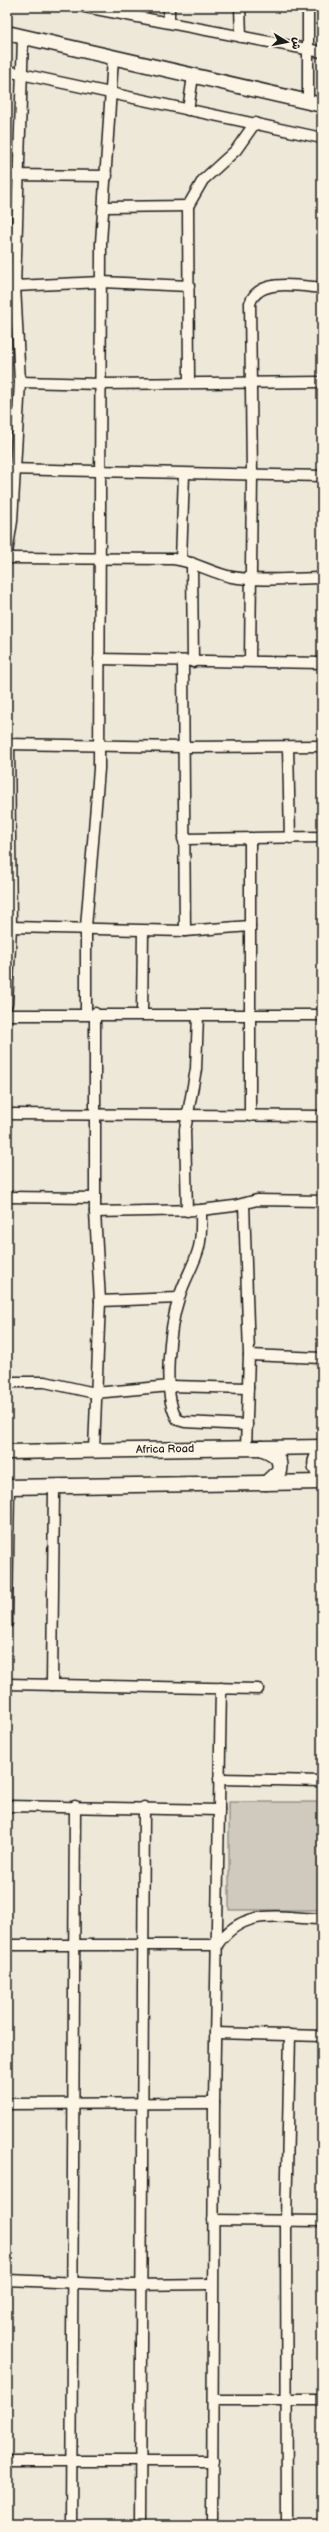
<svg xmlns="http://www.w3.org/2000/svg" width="329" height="2532" viewBox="0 0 329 2532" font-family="'Balsamiq Sans','Playpen Sans Arabic',sans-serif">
<rect width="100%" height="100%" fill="#eee8d9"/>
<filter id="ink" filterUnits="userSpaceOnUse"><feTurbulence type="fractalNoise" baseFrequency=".025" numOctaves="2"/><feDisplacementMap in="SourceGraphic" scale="8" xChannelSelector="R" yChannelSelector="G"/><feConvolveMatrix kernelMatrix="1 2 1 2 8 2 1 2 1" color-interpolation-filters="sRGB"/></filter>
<g filter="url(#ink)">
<rect fill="#cfcabd" stroke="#76736c" x="229" y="1802" width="93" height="108"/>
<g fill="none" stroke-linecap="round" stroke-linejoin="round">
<g stroke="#1c1c1c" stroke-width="13">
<g id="street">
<path d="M85,7L322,52"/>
<path d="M169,7V21"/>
<path d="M240,7L241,37"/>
<path d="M7,71L322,138"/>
<path d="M308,102V7"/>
<path d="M188,110L193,76"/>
<path d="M7,175L107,176"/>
<path d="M105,207L188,206"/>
<path d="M15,286L102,282L189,286"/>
<path d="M20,382L101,384L322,382"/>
<path d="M189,382L188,206L203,180L236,150L255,123"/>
<path d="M7,469L322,476"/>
<path d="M7,553L12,521L20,382L15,286L23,37"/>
<path d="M7,558L173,559C194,561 211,573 232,577C261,582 293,578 322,578"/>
<path d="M181,560L184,474"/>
<path d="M192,563L193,662"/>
<path d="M99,659L322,663"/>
<path d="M250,661L252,475L250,303C259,277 300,286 322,288"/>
<path d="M183,662L185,931"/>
<path d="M7,744L183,747L322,746"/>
<path d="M288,747L290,838"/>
<path d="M183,839L322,837"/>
<path d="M11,927L185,931L250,926"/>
<path d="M7,1004L11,927L9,744"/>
<path d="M86,1014V927L99,769L101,243L113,58"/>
<path d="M142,1014L143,931"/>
<path d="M7,1015H322"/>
<path d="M7,1114L322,1116"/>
<path d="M250,1116V838"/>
<path d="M7,1197L95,1198"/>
<path d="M244,1204L249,1355L246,1448"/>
<path d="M201,1210C201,1222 202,1235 199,1247C195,1264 184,1280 179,1298C170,1325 161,1396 178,1420L185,1422L247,1425"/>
<path d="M187,1211L185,1130L196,1069L198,1015"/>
<path d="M95,1212L201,1210L234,1206L257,1200L322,1201"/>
<path d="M100,1301L178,1298"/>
<path d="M249,1355L322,1358"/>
<path d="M7,1382H45L95,1393L170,1386L248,1388"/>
<path d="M94,1450L100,1301L95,1212V1013"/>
<path d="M7,1623L9,1487"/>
<path d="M7,1684L258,1689"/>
<path d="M52,1685L54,1487"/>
<path d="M219,1779L322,1781"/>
<path d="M7,1806L219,1810"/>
<path d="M7,1945H217C244,1906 280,1918 322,1919"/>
<path d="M215,2033L322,2036"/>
<path d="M7,2104L214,2103"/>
<path d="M213,2220L322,2221"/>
<path d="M7,2280L129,2285L212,2284"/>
<path d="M213,2400H322"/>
<path d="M7,2461H213"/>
<path d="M71,2525L75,1806"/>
<path d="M140,2525L144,1807"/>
<path d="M212,2525L214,2103L221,1688"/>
<path d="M287,2525L286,2221L290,2035"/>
</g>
</g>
<g stroke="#1c1c1c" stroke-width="17">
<g id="secondary">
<path d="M7,33L322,105"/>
<path d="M261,1448C273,1453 282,1457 279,1471L266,1483"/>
<path d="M7,1452L322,1447"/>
<path d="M322,1452C312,1460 314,1469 322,1477"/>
<path d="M7,1487L322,1482"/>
</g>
</g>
<use href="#street" stroke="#fcf5e5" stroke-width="10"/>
<use href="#secondary" stroke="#fcf5e5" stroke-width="14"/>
</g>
</g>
<g text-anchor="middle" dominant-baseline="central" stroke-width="3.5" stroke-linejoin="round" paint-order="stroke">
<g font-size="11" fill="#1c1c1c" stroke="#fcf5e5">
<text transform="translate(165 1449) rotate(-1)">Africa Road</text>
</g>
</g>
<rect width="329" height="2532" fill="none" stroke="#fcf5e5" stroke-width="24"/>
<rect x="12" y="12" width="305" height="2508" fill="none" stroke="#1c1c1c" stroke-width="1.5" filter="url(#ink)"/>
<g transform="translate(287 42) rotate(100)" stroke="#fcf5e5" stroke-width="3" paint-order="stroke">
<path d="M0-3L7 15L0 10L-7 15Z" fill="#1c1c1c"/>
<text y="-6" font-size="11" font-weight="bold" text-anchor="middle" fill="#1c1c1c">ش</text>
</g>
</svg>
